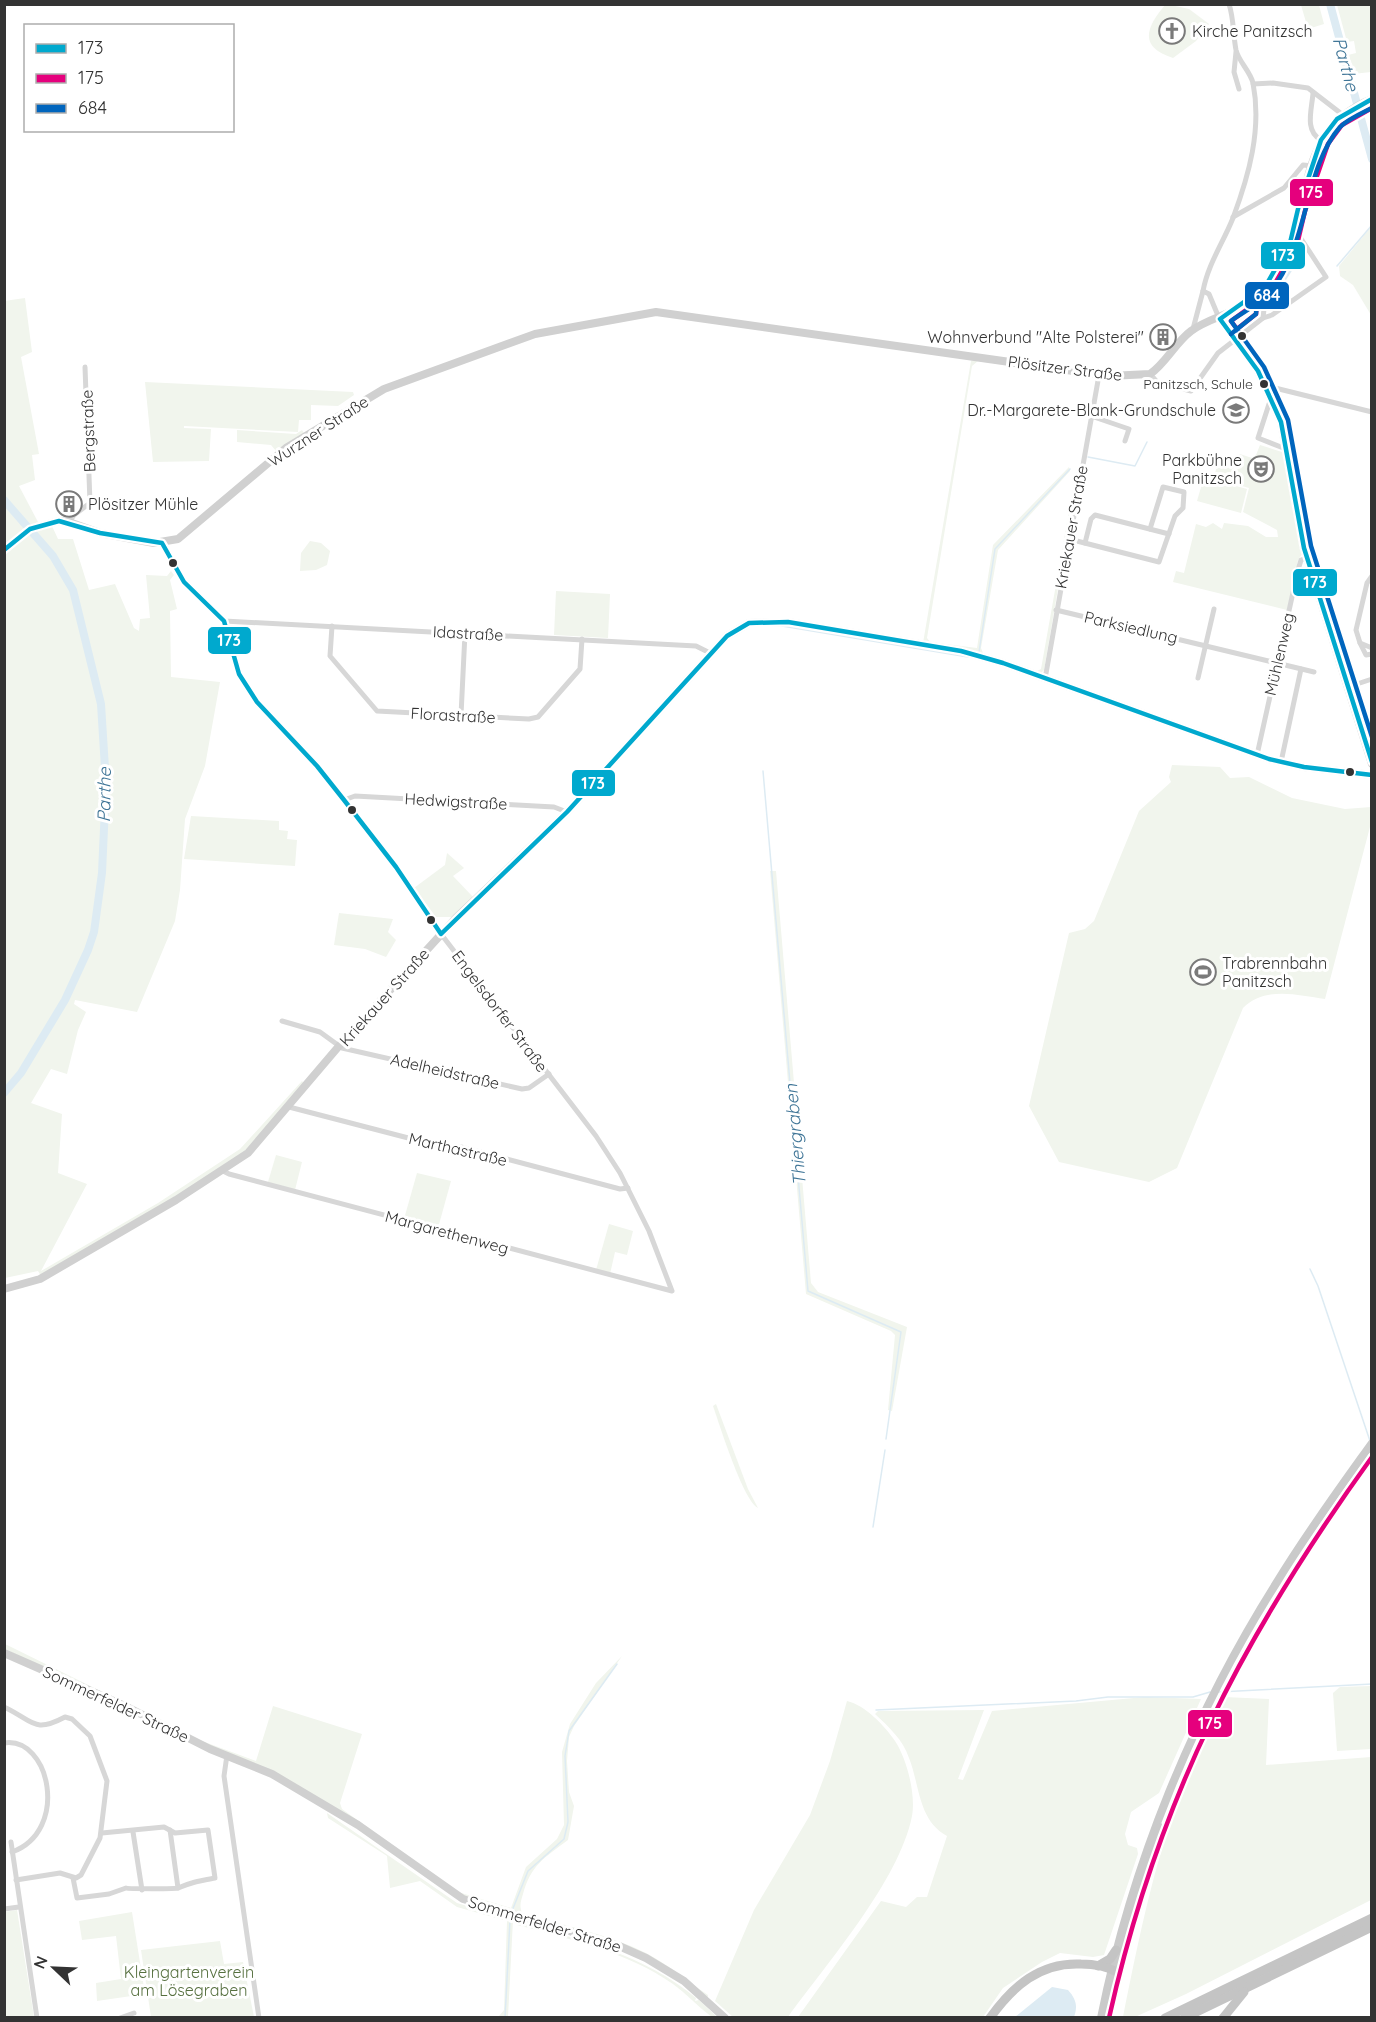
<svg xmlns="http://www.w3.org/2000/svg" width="1376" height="2022" viewBox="0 0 1376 2022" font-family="Quicksand,sans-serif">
<rect width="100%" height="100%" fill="#fff"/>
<g fill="#f1f5ed">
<path d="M1166,4L1189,9L1209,24L1196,41L1173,58C1139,47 1145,28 1166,4Z"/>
<path d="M1301,5H1319L1324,24L1308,29Z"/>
<path d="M1337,5H1371V72L1353,74L1348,55L1356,53L1354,41L1347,42Z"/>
<path d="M1371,227V315L1353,285L1340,276L1339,266Z"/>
<path d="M25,298L32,352L21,357L39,454L32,455L35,480L19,486L38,522L29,526L5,496L4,301Z"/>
<path d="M975,358L1023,366L978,361L972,366L927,638L930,642L977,648L993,545L1069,467L1070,471L998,550L981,648L983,653L1035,672L1041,669L1076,472H1078L1044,670L1040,674L990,656L923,643L971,361Z"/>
<path d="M145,382L353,392L354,395L338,406L311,405V420H299L298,432L184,426V428L211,429L209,461L153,462Z"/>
<path d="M237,430L296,434L302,430L304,433L273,456L276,451L271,445L237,442Z"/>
<path d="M1260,445L1285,453L1303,553L1298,560L1287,610L1173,582L1176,571L1184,573L1196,524L1206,527L1213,523L1222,529L1224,523L1248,526L1266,537H1278L1277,530L1243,512L1249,488L1214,478L1219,456L1234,458L1240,454L1252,458L1256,455Z"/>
<path d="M1204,477L1247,489L1241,513L1197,501Z"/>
<path d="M4,502L24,528L5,546H4Z"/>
<path d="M52,526L58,539H73L89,590L115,584L134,628L139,631L140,619L150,618L146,575L167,576L171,571L174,575L170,580L177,609L170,611L171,677L220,682L205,766L185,819L180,890L175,921L137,1012L75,1000L74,1004L86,1012L78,1030L67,1074L51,1069L31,1103L62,1114L58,1173L87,1184L41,1271L158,1203L240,1149L302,1081L305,1085L236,1161L41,1276L38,1271L5,1278V555L30,533L49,551L33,532Z"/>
<path d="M310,541L321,543L330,551L327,565L316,570L300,571L301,553Z"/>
<path d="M556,591L610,594L608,638L554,635Z"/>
<path d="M1172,765L1220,767L1230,778L1249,777L1292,798L1345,809L1371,807V823L1325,999C1297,995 1265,986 1243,1008L1177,1168L1149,1182L1059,1162L1029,1106L1069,933L1085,929L1094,921L1139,811L1171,782L1169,777Z"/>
<path d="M191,816L279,821V830L288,831L287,839L297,840L295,866L184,859Z"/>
<path d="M447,853L464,868L453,876L473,897L453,917H436L414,888L445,865Z"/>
<path d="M770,871H776L811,1283L818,1292L907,1327L892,1411L888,1410L895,1335L891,1331L806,1294Z"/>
<path d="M339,913L393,919L388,932L396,940L386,957L365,949L334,945Z"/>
<path d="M276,1155L302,1162L295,1190L268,1182Z"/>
<path d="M417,1173L451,1181L438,1228L404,1219Z"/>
<path d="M609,1224L633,1231L627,1255L615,1252L610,1274L596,1270Z"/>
<path d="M716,1404L748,1489L758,1508C743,1500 720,1426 713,1406Z"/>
<path d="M5,1644L202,1741L256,1761L273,1706L362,1734L340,1803L342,1809L458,1892L511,1908L526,1867L557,1839L564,1825L562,1752L570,1724L596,1683L622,1656L574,1726L569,1737L567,1761L569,1792L574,1806L568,1840C544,1858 531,1865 523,1894C521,1901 519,1905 522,1913C563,1925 608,1934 646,1953C669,1965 687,1981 708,1995V1999L665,1966L457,1893L336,1809L5,1649Z"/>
<path d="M1371,1686V1749L1337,1751L1333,1693L1340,1687Z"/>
<path d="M1145,1697L1201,1699L1159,1793L1131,1812L1125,1834L1128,1845L1137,1848L1138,1854L1104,1955L1093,1957L1060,1953L1042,1962L1003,1988L983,2017H798L881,1901L906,1907L917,1897H927L947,1836C918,1820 920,1786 909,1758C903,1740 889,1727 875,1714L878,1711L984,1710L958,1779L963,1780L992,1711Z"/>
<path d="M1224,1697L1269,1699L1266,1765L1371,1757V1900L1186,1994L1135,2017H1123C1145,1907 1168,1796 1224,1697Z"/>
<path d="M847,1701C865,1705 885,1726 895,1741C907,1759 916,1795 912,1816C899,1881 827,1963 788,2017H733L715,2001L754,1910L810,1815L830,1761Z"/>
<path d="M327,1813L457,1903L513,1920L508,2017H492L499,2016L504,2010L507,1921L457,1907L420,1881L390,1888L387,1856L328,1818Z"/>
<path d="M17,1910L34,2017H5L4,1912Z"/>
<path d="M132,1912L145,1994L97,2001L96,1983L121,1979L116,1936L82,1940L79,1921Z"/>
<path d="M518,1922C581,1940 645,1955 696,1998L695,2001L699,2000L717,2017H712C698,2007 687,1994 673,1984C627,1952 570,1939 517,1925Z"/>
<path d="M220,1941L224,1964L243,1962L254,2017H151L141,1950Z"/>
</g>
<g fill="#ddebf3">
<path d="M1296,241L1304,252L1286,280L1278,275Z"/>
<path d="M1052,1987L1068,1990C1076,1999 1078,2006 1074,2017H1015Z"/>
</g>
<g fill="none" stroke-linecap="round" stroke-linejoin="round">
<g stroke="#ddebf3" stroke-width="1.5">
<path d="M1337,266L1372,225"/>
<path d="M1088,457L1135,466L1147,442"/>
<path d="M782,626L968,657"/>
<path d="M979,652L995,549L1070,469"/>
<path d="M763,771L808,1291L901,1332L886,1439"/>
<path d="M1310,1269L1318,1286L1370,1441"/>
<path d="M873,1527L885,1450"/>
<path d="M1219,1692L1372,1684"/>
<path d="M876,1710L1076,1701L1108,1697H1193L1210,1692"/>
<path d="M512,1911L528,1871L564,1839L568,1822L565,1756L569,1731L617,1664"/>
<path d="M505,2018L510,1920"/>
</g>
<g stroke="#ddebf3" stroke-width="8">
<path d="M1330,4L1372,159"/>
<path d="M4,500L53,556L73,590L101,704L106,784L102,873L94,932L88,950L65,1000L21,1073L4,1093"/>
</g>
<g stroke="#d7d7d7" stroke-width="5">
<path d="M1236,52L1234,72L1239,89"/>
<path d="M1253,84L1273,83L1308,88L1343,115"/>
<path d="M1313,93C1312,109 1304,131 1321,140"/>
<path d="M1233,217L1284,188L1303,165L1313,166"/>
<path d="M1219,318L1209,294L1203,291C1208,264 1223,243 1233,218C1249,175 1262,129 1253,83C1250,71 1239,62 1236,50C1233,35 1234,19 1229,4"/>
<path d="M1263,318L1272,315L1326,277L1300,237L1294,233"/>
<path d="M1193,329L1203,291"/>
<path d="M1150,374L1157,382L1191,391L1218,353L1263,318L1265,300L1262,291"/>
<path d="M1268,388L1271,387L1372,412"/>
<path d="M1274,402L1269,404L1258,438L1286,449"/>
<path d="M1091,416L1129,429L1125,441"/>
<path d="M69,522L74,515L90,503L85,367"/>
<path d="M1069,539L1159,562L1175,516L1183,508L1184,492L1163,487L1150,529"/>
<path d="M162,543L184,582L224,621L239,674L257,702L317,766L344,800L396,867L441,934L596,1136L620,1173L649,1231L672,1291L229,1174L223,1171"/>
<path d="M1085,543L1091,519L1095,515L1169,534"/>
<path d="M1056,610L1314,672"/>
<path d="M224,621L696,646L710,653"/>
<path d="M332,626L330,656L377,711L529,719L538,717L580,669L582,639"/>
<path d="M1360,643L1356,630L1367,583L1372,576"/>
<path d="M1372,648L1360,643L1366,655L1372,654"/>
<path d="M1198,678L1214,609"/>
<path d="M1045,679L1099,375"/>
<path d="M1348,687L1372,679"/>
<path d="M461,715L465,633"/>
<path d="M1257,755L1298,570L1301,560L1307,558"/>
<path d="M1281,762L1301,669"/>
<path d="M344,800L355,796L554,807L567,812"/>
<path d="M282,1021L320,1032L342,1048L522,1089L529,1088L549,1074"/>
<path d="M289,1107L443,1147H461L620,1189L628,1188"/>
<path d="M4,1707C34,1721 33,1734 65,1717L72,1719L90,1736L107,1781L100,1838L81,1875L76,1878L60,1873L16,1880"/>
<path d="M4,1743C50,1736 70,1831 12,1852"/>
<path d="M227,1755L224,1776L259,2018"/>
<path d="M170,1830L178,1888"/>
<path d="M133,1832L142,1890"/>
<path d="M11,1842L37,2018"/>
<path d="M73,1878L77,1898L109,1894L126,1888C129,1889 176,1889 178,1888C192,1882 199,1881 215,1878L208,1830L175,1833L164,1827L102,1833"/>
<path d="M4,1909L19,1907"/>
<path d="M120,2018L134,2013"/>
</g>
<g stroke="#d0d0d0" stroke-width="8">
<path d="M1220,319L1258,371L1281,422L1304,548L1372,764"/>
<path d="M4,550L30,529L59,521L69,522L100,533L154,543L178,539L286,448L384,389L535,334L656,312L1109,376L1150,374C1166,363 1175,343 1191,331C1212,315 1248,312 1265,287C1276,272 1287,253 1293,234C1311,177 1308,125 1372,99"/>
<path d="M4,1289L40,1279L176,1200L248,1153L339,1046L456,918L567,812L727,636L749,623L788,622L961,651L1003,663L1269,759L1304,767L1372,775"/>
<path d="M4,1653L127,1707L210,1749L272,1774L358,1825L463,1899L619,1946L646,1958L684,1981L725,2018"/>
</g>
<g stroke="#cacaca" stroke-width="8">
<path d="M1101,2018C1132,1864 1193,1715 1277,1582C1306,1534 1339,1489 1372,1443"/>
<path d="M1107,2018L1129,1927L1160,1827"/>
</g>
<g stroke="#c4c4c4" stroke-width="9">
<path d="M1098,1966L1110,1959L1116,1950"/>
<path d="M990,2018C1013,1986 1040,1962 1081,1964C1094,1964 1106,1966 1117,1972"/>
<path d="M1165,2018L1372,1918"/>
<path d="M1184,2018L1372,1927"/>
<path d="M1223,2018L1244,1992"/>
</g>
<g stroke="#fff" stroke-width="9">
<g id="bus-1">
<path d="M1372,99L1337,119L1321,140L1298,209L1290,243L1265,287L1220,319L1258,371L1281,422L1304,548L1372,762"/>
<path d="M4,550L30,529L59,521L100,533L162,543L184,582L224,621L239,674L257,702L317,766L344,800L396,867L441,934L567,812L727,636L749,623L788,622L961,651L1003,663L1269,759L1304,767L1372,775"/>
</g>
</g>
<g stroke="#fff" stroke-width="9">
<g id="bus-2">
<path d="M1270,292L1297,245L1305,211L1328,144L1342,125L1372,108"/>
<path d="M1257,302L1256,314L1237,329L1231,321Z"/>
<path d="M1109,2018C1158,1799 1242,1637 1372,1457"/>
</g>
</g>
<g stroke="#fff" stroke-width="9">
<g id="bus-3">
<path d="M1372,108C1362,113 1348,119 1340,127C1304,168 1309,244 1271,291C1262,303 1243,312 1231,321L1264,367L1288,420L1311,546L1372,737"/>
<path d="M1231,334L1256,314L1257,301L1255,293"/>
</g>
</g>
<use href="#bus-1" stroke="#00a9ce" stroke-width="4.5"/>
<use href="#bus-2" stroke="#e5007d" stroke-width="4.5"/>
<use href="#bus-3" stroke="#0065bd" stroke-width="4.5"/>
</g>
<defs>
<g id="church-ring" transform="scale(1.35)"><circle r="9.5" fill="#fff" stroke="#7a7a7a" stroke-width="1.5"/><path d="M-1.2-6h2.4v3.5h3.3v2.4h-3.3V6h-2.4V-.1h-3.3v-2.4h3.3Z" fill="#7a7a7a"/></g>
<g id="building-ring" transform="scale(1.35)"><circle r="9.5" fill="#fff" stroke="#7a7a7a" stroke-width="1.5"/><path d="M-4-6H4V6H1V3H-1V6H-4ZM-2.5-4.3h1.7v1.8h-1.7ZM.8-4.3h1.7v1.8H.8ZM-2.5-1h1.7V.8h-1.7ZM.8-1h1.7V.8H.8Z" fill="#7a7a7a"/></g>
<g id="school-ring" transform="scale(1.35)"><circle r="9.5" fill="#fff" stroke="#7a7a7a" stroke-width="1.5"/><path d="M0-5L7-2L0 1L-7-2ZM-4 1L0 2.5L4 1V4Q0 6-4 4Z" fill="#7a7a7a"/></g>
<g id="theatre-ring" transform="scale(1.35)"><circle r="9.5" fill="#fff" stroke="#7a7a7a" stroke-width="1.5"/><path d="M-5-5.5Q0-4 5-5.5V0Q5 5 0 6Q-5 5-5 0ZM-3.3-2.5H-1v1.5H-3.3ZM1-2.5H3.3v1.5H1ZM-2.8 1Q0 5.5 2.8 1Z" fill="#7a7a7a"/></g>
<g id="stadium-ring" transform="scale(1.35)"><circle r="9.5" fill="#fff" stroke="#7a7a7a" stroke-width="1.5"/><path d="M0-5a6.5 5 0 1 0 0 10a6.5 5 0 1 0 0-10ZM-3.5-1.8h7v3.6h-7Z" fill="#7a7a7a"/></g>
</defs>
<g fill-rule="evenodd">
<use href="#church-ring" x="1172" y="31"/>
<use href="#building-ring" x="1163" y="337"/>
<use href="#school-ring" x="1236" y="410"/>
<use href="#theatre-ring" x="1261" y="469"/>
<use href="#building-ring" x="69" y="504"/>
<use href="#stadium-ring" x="1203" y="972"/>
</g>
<g fill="#333" stroke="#fff" stroke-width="2">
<circle cx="1242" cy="336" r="5"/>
<circle cx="1264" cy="384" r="5"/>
<circle cx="173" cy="563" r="5"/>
<circle cx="1350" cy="772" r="5"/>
<circle cx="352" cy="810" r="5"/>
<circle cx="431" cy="920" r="5"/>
</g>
<g text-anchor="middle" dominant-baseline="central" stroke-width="6" stroke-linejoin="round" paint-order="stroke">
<g font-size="14" fill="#333" stroke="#fff" text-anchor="end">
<text x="1253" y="384">Panitzsch, Schule</text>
</g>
<g font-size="16" fill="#333" stroke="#fff" text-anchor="start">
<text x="1192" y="31">Kirche Panitzsch</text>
<text x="1144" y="337" text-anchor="end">Wohnverbund "Alte Polsterei"</text>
<text x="1216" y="410" text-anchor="end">Dr.-Margarete-Blank-Grundschule</text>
<text x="1242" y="460" text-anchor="end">Parkbühne<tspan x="1242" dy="18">Panitzsch</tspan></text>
<text x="88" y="504">Plösitzer Mühle</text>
<text x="1222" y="963">Trabrennbahn<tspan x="1222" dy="18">Panitzsch</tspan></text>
</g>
<g font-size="16" fill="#333" stroke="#fff">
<text transform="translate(1065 368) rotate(7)">Plösitzer Straße</text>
<text transform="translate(88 431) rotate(-92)">Bergstraße</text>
<text transform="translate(318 431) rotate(-33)">Wurzner Straße</text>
<text transform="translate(1071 527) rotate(-80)">Kriekauer Straße</text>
<text transform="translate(1131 627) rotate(13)">Parksiedlung</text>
<text transform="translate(468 633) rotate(3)">Idastraße</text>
<text transform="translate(1279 654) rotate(-77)">Mühlenweg</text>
<text transform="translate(453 715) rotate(3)">Florastraße</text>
<text transform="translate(456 801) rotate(3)">Hedwigstraße</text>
<text transform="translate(384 997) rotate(-48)">Kriekauer Straße</text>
<text transform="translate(500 1011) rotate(53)">Engelsdorfer Straße</text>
<text transform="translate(445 1071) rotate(13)">Adelheidstraße</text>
<text transform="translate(458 1149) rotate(13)">Marthastraße</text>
<text transform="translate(447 1232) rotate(15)">Margarethenweg</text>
<text transform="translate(116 1704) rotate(25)">Sommerfelder Straße</text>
<text transform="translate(545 1924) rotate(17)">Sommerfelder Straße</text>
</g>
<g font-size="16" fill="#56703f" stroke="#fff">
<text x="189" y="1972">Kleingartenverein<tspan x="189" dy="18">am Lösegraben</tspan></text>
</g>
<g font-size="18" font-style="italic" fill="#3f7597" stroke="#fff">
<text transform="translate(1346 64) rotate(75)">Parthe</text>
<text transform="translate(104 795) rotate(-89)">Parthe</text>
<text transform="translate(795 1135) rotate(-95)">Thiergraben</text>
</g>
</g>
<g stroke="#fff" stroke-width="2">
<rect x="1289" y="178" width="45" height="29" rx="6" fill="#e5007d"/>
<rect x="1260" y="241" width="46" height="29" rx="6" fill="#00a9ce"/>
<rect x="1244" y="281" width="46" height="29" rx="6" fill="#0065bd"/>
<rect x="1292" y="568" width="46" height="29" rx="6" fill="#00a9ce"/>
<rect x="207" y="626" width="45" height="29" rx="6" fill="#00a9ce"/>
<rect x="571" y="769" width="45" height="28" rx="6" fill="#00a9ce"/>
<rect x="1187" y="1709" width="46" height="29" rx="6" fill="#e5007d"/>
</g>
<g font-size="16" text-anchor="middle" font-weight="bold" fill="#fff">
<text x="1311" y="198">175</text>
<text x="1283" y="261">173</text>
<text x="1267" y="301">684</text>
<text x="1315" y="588">173</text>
<text x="229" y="646">173</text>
<text x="593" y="789">173</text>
<text x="1210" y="1729">175</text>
</g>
<rect width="1376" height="2022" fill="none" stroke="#333333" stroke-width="12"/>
<rect x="24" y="24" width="210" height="108" fill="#ffffff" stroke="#adadad" stroke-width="1.5"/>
<rect x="36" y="44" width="30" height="9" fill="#00a9ce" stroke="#adadad" stroke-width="1.5"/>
<text x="78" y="54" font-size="18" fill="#333333">173</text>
<rect x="36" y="74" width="30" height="9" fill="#e5007d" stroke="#adadad" stroke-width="1.5"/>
<text x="78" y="84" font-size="18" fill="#333333">175</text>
<rect x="36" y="104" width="30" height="9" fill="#0065bd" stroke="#adadad" stroke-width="1.5"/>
<text x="78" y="114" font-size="18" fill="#333333">684</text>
<g transform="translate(54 1968) rotate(293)" stroke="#ffffff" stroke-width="4.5" paint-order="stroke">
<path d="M0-4.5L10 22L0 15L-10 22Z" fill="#333333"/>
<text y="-9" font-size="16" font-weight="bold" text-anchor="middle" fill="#333333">N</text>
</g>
</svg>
